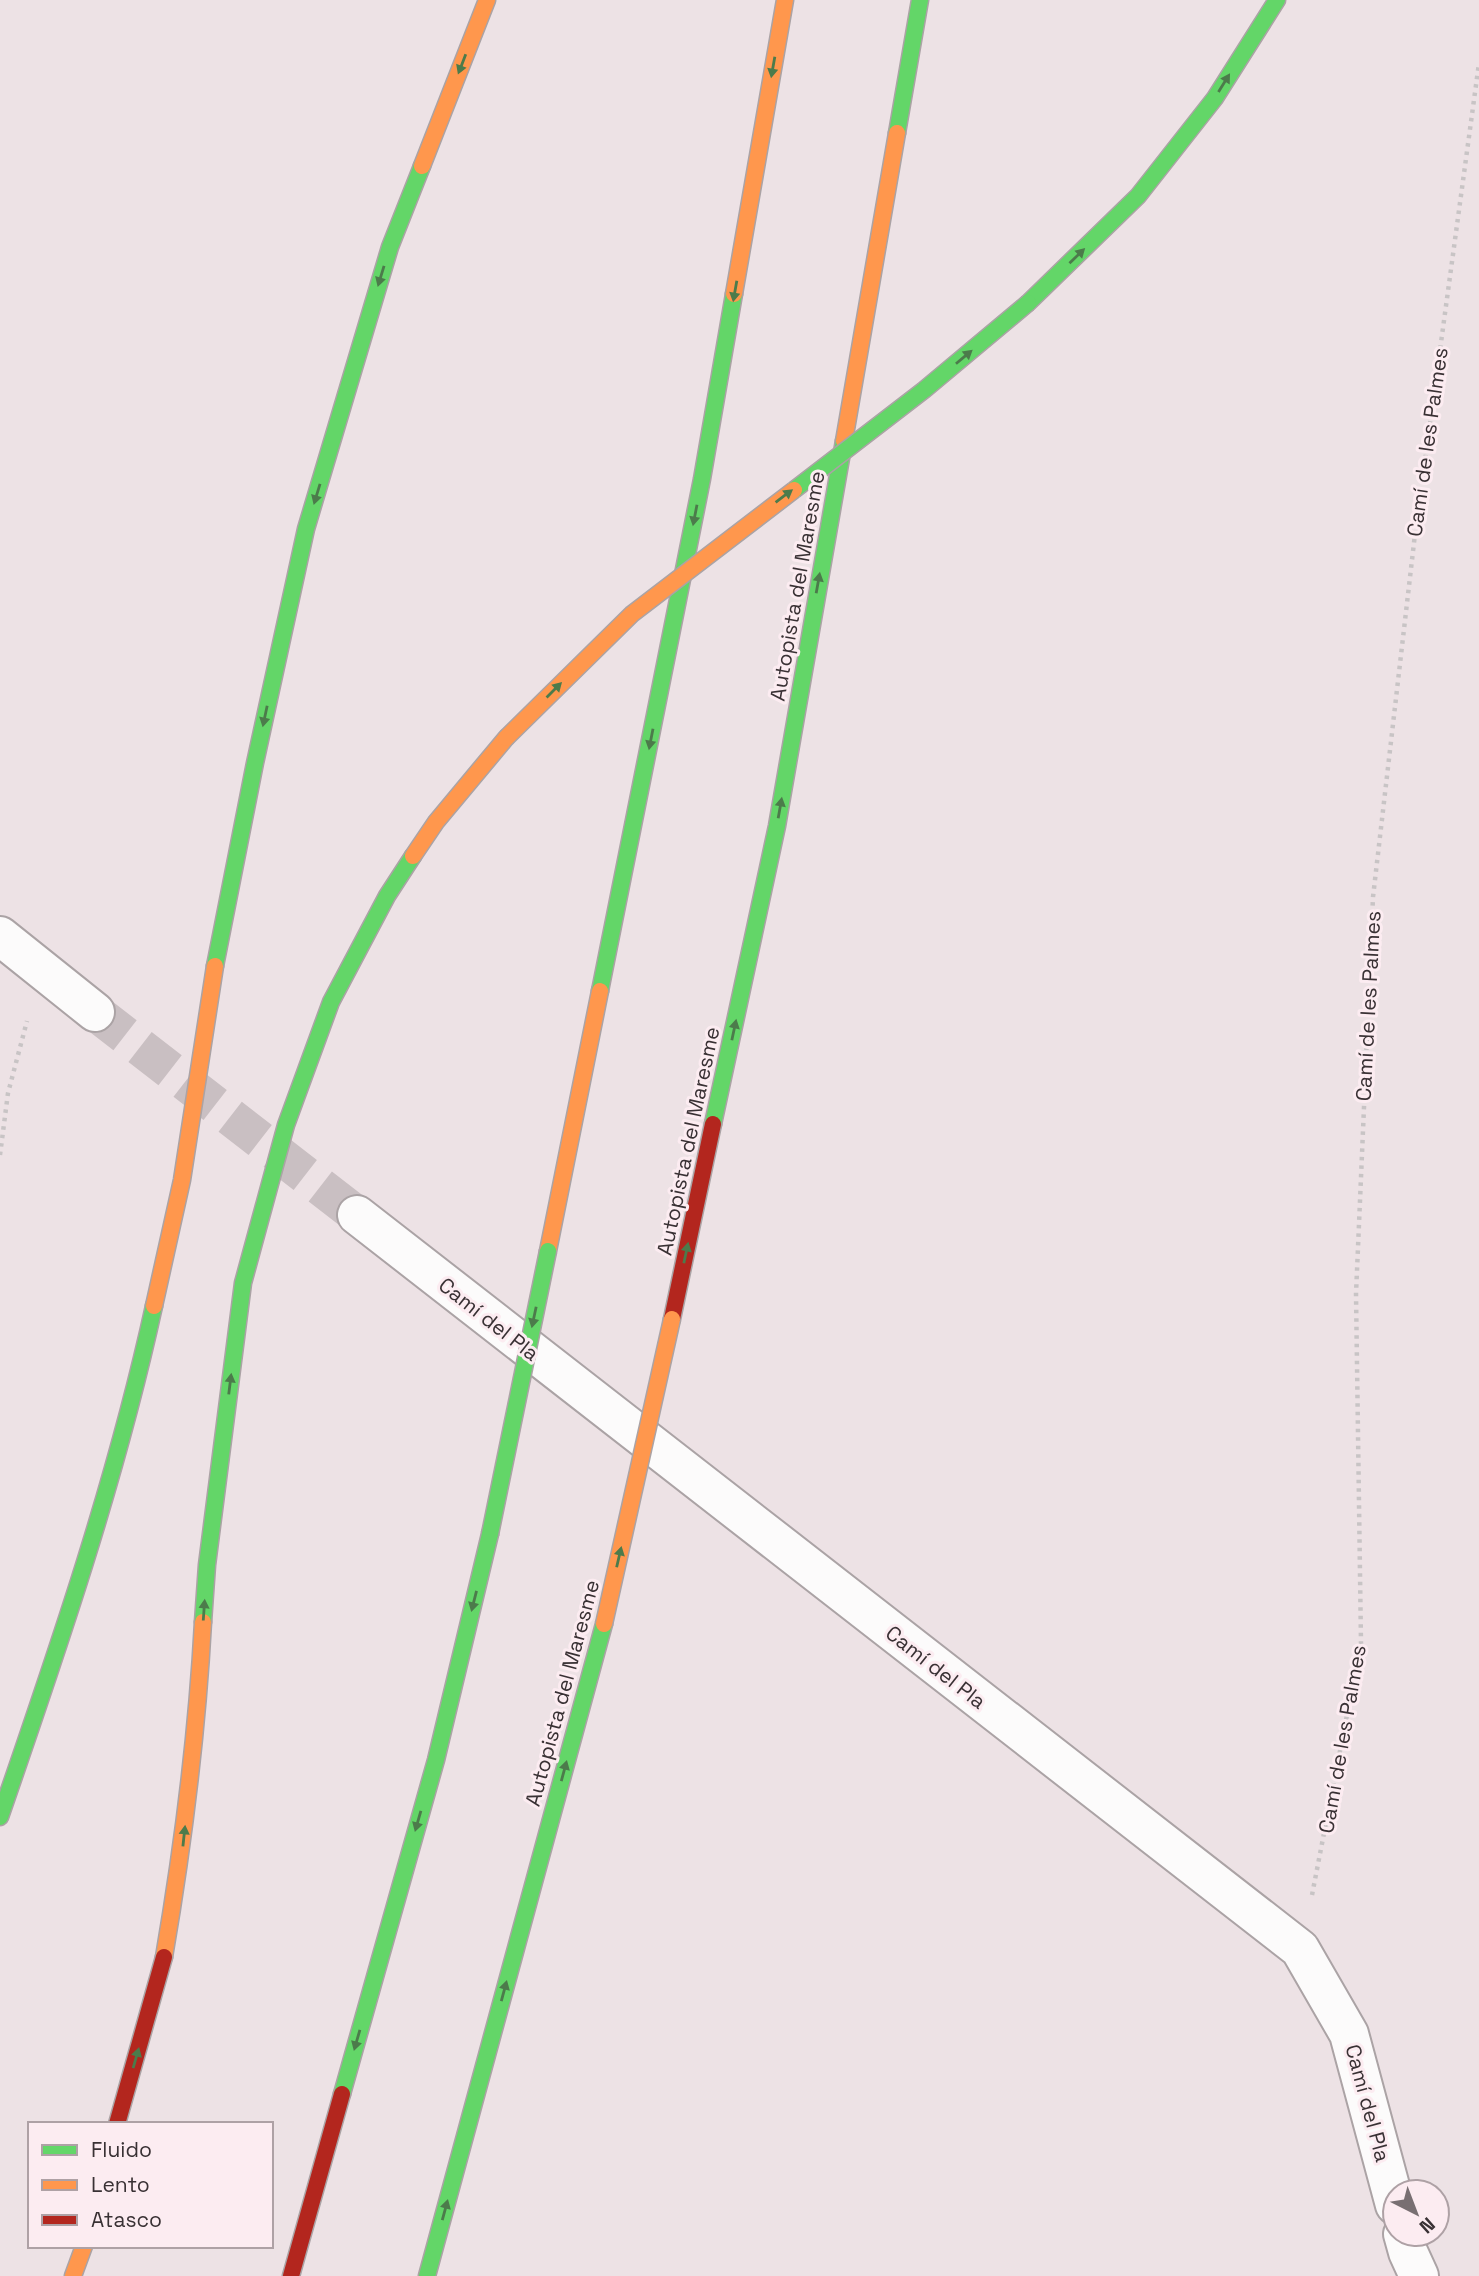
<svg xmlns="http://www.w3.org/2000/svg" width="1479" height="2276" viewBox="0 0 1479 2276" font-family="'Space Grotesk',sans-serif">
<rect width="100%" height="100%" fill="#ede2e5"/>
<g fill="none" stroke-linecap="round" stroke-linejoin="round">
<path stroke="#c9bfc2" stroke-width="38" stroke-dasharray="38 19" stroke-linecap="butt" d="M95,1012L357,1215"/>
<g stroke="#aba3a5" stroke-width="42">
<g id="street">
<path d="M0,936L95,1012"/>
<path d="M357,1215L1300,1949L1349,2034L1395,2205"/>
<path d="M1403,2234L1408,2252L1419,2276"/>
</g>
</g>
<g stroke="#aba3a5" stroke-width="19">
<g id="fast">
<path d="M897,133L920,0"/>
<path d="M1028,303L1138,196L1215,98L1277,0"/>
<path d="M215,966L255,763L306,529L390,247L422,166"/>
<path d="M600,991L702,479L734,294"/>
<path d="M713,1124L777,826L844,441"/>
<path d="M203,1622L207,1565L243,1283L286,1125L331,1002L387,896L413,856"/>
<path d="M0,1817C58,1649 116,1480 154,1306"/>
<path d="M342,2094L436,1760L490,1534"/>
<path d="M427,2276L604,1624"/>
</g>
</g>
<g stroke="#aba3a5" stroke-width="19">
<g id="slow">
<path d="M422,166L487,0"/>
<path d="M734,294L785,0"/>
<path d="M844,441L897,133"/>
<path d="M413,856L436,822L506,738"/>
<path d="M548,1251L600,991"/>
<path d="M154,1306L182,1180L215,966"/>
<path d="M164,1957C183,1846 197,1735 203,1622"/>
<path d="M73,2276L84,2246"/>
</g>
</g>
<g stroke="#aba3a5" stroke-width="19">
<g id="jam">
<path d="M672,1319L713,1124"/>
<path d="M117,2124L164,1957"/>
<path d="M291,2276L342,2094"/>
</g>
</g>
<g stroke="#c8c4c5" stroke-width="4.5" stroke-dasharray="3.5 5" stroke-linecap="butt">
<path d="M0,1155L8,1093L27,1021"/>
<path d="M1312,1895L1361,1643L1356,1294L1373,897L1415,534L1479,63"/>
</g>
<use href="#street" stroke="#fcfbfb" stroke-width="38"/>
<use href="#fast" stroke="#63d668" stroke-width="16"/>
<use href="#slow" stroke="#ff974d" stroke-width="16"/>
<use href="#jam" stroke="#b3261e" stroke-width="16"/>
<g stroke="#aba3a5" stroke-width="19" stroke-linecap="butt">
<g id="fast-bridge">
<path d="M794,490L924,390L1028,303"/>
<path d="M490,1534L548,1251"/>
</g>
</g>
<g stroke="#aba3a5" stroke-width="19" stroke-linecap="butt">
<g id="slow-bridge">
<path d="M506,738L632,614L794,490"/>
<path d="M604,1624L672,1319"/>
</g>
</g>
<use href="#fast-bridge" stroke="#63d668" stroke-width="16"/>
<use href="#slow-bridge" stroke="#ff974d" stroke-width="16"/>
</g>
<defs><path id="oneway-solid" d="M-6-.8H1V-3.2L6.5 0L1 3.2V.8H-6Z" transform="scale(1.75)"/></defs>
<g fill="#4c7b4b">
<use href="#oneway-solid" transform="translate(462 64) rotate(111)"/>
<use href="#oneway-solid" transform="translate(773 67) rotate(100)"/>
<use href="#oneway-solid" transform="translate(1224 83) rotate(-58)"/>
<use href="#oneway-solid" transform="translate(1077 256) rotate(-44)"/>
<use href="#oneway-solid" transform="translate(381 276) rotate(107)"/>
<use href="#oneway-solid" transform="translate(735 291) rotate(100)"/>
<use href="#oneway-solid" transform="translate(964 357) rotate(-40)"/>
<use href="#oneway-solid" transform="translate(317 494) rotate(107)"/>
<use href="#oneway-solid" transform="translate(784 496) rotate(-37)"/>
<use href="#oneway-solid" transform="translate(695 515) rotate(101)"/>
<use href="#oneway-solid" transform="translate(818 583) rotate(-80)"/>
<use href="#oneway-solid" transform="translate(554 690) rotate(-45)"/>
<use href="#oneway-solid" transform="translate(265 716) rotate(102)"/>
<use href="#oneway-solid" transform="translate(651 739) rotate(101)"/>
<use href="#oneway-solid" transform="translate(780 808) rotate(-80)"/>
<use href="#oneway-solid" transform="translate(734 1030) rotate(-78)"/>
<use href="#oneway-solid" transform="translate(686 1253) rotate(-78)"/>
<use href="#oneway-solid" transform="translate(534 1317) rotate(102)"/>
<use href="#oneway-solid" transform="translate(230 1384) rotate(-83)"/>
<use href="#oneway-solid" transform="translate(619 1557) rotate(-77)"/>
<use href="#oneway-solid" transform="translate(474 1601) rotate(104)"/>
<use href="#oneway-solid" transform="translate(204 1610) rotate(-86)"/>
<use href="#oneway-solid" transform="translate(564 1771) rotate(-75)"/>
<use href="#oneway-solid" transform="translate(418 1821) rotate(106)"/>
<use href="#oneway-solid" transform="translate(184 1836) rotate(-84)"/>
<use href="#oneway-solid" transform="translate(504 1991) rotate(-75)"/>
<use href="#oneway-solid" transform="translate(357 2040) rotate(106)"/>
<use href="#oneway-solid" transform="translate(136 2058) rotate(-74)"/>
<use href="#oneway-solid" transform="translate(445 2210) rotate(-75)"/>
</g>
<g text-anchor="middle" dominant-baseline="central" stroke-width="6" stroke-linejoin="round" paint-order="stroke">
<g font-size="21" fill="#393134" stroke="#fcecf1">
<text transform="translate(1427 442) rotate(-82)">Camí de les Palmes</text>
<text transform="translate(797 586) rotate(-80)">Autopista del Maresme</text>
<text transform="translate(1368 1006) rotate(-87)">Camí de les Palmes</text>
<text transform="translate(688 1141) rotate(-78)">Autopista del Maresme</text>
<text transform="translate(489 1319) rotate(38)">Camí del Pla</text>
<text transform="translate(936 1667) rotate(38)">Camí del Pla</text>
<text transform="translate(562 1693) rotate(-75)">Autopista del Maresme</text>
<text transform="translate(1342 1739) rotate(-80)">Camí de les Palmes</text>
<text transform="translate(1368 2103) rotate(75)">Camí del Pla</text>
</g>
</g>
<rect x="28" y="2122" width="245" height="126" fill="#fcecf1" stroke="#aea1a5" stroke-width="2"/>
<rect x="42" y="2145" width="35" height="10" fill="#63d668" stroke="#aea1a5" stroke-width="2"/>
<text x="91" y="2157" font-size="21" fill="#393134">Fluido</text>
<rect x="42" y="2180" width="35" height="10" fill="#ff974d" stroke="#aea1a5" stroke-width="2"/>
<text x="91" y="2192" font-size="21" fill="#393134">Lento</text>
<rect x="42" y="2215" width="35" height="10" fill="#b3261e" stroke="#aea1a5" stroke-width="2"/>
<text x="91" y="2227" font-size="21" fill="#393134">Atasco</text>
<g transform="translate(1416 2213) rotate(138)"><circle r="33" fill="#fcecf1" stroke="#aea1a5" stroke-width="2"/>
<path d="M0-5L12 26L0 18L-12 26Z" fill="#786f72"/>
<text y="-10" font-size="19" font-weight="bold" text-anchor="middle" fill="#393134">N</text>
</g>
</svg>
